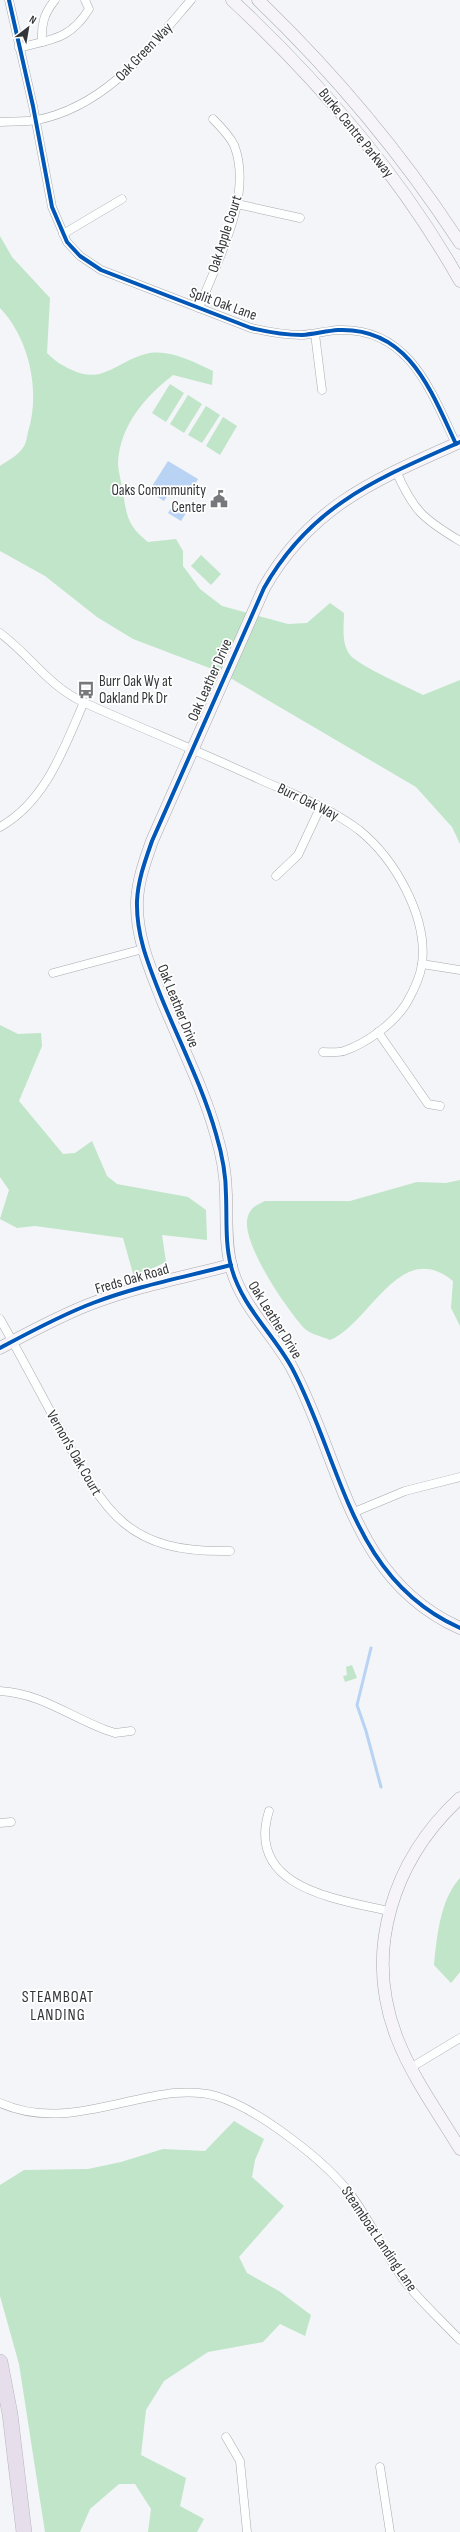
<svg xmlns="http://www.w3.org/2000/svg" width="460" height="2532" viewBox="0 0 460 2532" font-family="'Sofia Sans Condensed',sans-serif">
<rect width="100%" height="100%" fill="#f3f5f9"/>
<g fill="#c0e5c8">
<path d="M0,236L12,257L50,298L47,353C55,361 61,365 72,370C103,385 117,361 146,354C167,348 194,362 213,371L212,385L173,375C145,397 120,425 118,463C118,472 122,483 123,493C127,517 128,526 148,542L176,539L183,551V566L200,589L222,606L288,624L307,623L330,603L344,613C344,626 341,643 350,655C359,666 408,687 423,695L460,680V844L452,827L416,787L220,672L133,639L97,617L45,576L0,551V466C7,461 17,456 22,449C26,445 27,437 28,432C41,391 29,338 0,308Z"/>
<path d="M170,384L184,393L166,422L152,413Z"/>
<path d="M188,395L202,404L184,433L170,424Z"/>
<path d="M206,406L220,415L202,443L188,435Z"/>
<path d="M223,417L237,426L220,455L206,446Z"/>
<path d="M201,555L221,574L211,585L191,566Z"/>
<path d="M0,1025L18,1034L41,1033L42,1046L19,1101L63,1154L75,1153L92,1141L107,1176L117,1184L188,1197L206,1210L207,1240L162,1235L166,1262L134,1277L123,1238L35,1226L17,1228L0,1219L9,1190L0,1177Z"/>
<path d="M460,1180V1326L451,1308L453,1281C400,1237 370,1324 330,1340C323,1337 311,1334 305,1329C288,1311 239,1241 248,1216C251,1207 257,1205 265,1201H350L417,1182L446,1183Z"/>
<path d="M352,1665L357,1678L345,1682L343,1676L347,1675L346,1667Z"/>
<path d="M460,1878V1972L451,1983L434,1965C437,1936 440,1900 460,1878Z"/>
<path d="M234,2121L264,2139L255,2160L252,2177L284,2206L239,2257L247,2273L279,2291L311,2315L305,2336L280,2324L263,2342L208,2352L164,2381L146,2410L141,2455L186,2478L180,2506L204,2519L197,2532H148L151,2509L135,2484H119L90,2509L80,2532H45L19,2364L0,2296V2185L24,2170L88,2169L121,2162L163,2149L205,2151Z"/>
</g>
<g fill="#b8d3f3">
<path d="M168,461L198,479L188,495L173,486L164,501L149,491Z"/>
<path d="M176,500L180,503L176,509L181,512L184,505L189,508L181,521L168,513Z"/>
</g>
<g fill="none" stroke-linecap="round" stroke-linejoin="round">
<path stroke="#b8d3f3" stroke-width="3" d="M371,1648L357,1705L366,1731L381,1787"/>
<g stroke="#a9aaad" stroke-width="9">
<g id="street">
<path d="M9,0L33,106L52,207L67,242L80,256L101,270L251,328C268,332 284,335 302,335C314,334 326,331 338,330C409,327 431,391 456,444"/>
<path d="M42,42C41,25 44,13 55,0"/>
<path d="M19,48C51,39 70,40 89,9L85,0"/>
<path d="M0,122C12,121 25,122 37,120C106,106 148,50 191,0"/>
<path d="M237,204L300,218"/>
<path d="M63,234L122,199"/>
<path d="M199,308C217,261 254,195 234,145C229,135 221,127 213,119"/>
<path d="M315,334L322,390"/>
<path d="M396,471C413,510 423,519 460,541"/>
<path d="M0,633C31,656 48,686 85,703C143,729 203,753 261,780C295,795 330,808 359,830C395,859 428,917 422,964C420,978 413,992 406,1004C393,1024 367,1043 344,1051C338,1053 330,1052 323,1052"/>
<path d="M0,827C46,801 64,748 84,702"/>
<path d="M276,876L298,855L321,806"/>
<path d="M422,964L460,970"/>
<path d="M53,973L143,949"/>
<path d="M378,1032L428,1104L440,1106"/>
<path d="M0,1319C21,1356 41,1394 61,1431C106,1514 127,1553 230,1551"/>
<path d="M352,1513L405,1491L460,1477"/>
<path d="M0,1691C43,1694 68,1716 106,1730L115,1733L131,1731"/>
<path d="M269,1811C245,1888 337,1899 388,1911"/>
<path d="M0,1823L11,1822"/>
<path d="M412,2067L460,2038"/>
<path d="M0,2103C59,2129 114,2100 174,2093C188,2092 203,2092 216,2096C257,2108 326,2161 351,2195C372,2223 385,2255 406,2283C422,2303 442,2321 460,2340"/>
<path d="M226,2437L240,2461L247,2532"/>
<path d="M380,2467L390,2532"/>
</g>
</g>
<g stroke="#a9aaad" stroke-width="13">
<g id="secondary">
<path d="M232,0C321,83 400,175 460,281"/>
<path d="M258,0C334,73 402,154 460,243"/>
<path d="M460,442C377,479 311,505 264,588L152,841C145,861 138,880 137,901C136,936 149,966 162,999C180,1043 203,1088 216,1134C222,1154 226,1175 226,1195C227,1219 225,1243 231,1266C241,1306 273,1333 292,1368C342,1462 350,1579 460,1628"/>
<path d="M0,1348C30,1332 61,1315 93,1303C137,1286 185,1277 231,1265"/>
<path d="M460,1798C393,1860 363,1951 397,2038C412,2077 439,2114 460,2149"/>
</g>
</g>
<g stroke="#bab3c2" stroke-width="16">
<path id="highway" d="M0,2362L10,2414L24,2532"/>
</g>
<use href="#street" stroke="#fdfefe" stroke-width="8"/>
<use href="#secondary" stroke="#f6f4f8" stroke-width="12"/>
<use href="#highway" stroke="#e6dfeb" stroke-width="15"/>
<g stroke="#fff" stroke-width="6">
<g id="cycleway">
<path d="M9,0L33,106L52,207L67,242L80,256L101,270L251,328C268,332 284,335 302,335C314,334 326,331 338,330C409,327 431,391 456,444"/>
<path d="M460,442C377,479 311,505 264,588L152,841C145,861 138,880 137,901C136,936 149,966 162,999C180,1043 203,1088 216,1134C222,1154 226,1175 226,1195C227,1219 225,1243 231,1266C241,1306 273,1333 292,1368C342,1462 350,1579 460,1628"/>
<path d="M0,1348C30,1332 61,1315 93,1303C137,1286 185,1277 231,1265"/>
</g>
</g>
<use href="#cycleway" stroke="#0057b8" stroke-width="4"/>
</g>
<defs>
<g id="civic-bare" transform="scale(1.38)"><path d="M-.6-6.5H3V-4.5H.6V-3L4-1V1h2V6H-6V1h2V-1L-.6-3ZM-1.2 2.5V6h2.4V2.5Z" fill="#77787c" stroke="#fff" stroke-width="2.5" paint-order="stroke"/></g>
<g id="bus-bare" transform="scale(1.38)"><path d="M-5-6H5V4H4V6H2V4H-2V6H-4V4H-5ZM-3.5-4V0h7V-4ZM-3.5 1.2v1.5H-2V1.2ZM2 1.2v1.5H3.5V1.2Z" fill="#77787c" stroke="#fff" stroke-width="2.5" paint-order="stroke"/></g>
</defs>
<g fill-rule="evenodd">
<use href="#civic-bare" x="219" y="499"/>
<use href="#bus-bare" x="86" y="690"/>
</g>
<g text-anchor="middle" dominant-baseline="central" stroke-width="3.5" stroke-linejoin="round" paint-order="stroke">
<g font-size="15" fill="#343538" stroke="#fff">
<text transform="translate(144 52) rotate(-46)">Oak Green Way</text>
<text transform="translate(356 133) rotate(51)">Burke Centre Parkway</text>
<text transform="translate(225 234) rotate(-72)">Oak Apple Court</text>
<text transform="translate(223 304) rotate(20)">Split Oak Lane</text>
<text transform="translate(210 680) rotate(-66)">Oak Leather Drive</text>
<text transform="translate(308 802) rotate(26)">Burr Oak Way</text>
<text transform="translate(178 1006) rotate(68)">Oak Leather Drive</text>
<text transform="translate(132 1279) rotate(-16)">Freds Oak Road</text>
<text transform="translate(275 1320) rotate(58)">Oak Leather Drive</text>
<text transform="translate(74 1453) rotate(60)">Vernon's Oak Court</text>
<text transform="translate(379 2239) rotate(56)">Steamboat Landing Lane</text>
</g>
<g font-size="15" fill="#343538" stroke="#fff" text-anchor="end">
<text x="206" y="490">Oaks Commmunity<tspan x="206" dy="17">Center</tspan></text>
<text x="99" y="681" text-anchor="start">Burr Oak Wy at<tspan x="99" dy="17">Oakland Pk Dr</tspan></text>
</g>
<g font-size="16" letter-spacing="1" fill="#343538" stroke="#fff">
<text x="58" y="1997">STEAMBOAT<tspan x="58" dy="18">LANDING</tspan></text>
</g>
</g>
<g transform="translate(28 28) rotate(31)" stroke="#ffffff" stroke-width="3" paint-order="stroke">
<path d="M0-3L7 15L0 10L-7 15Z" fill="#343538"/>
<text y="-6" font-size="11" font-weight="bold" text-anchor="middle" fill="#343538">N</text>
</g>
</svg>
